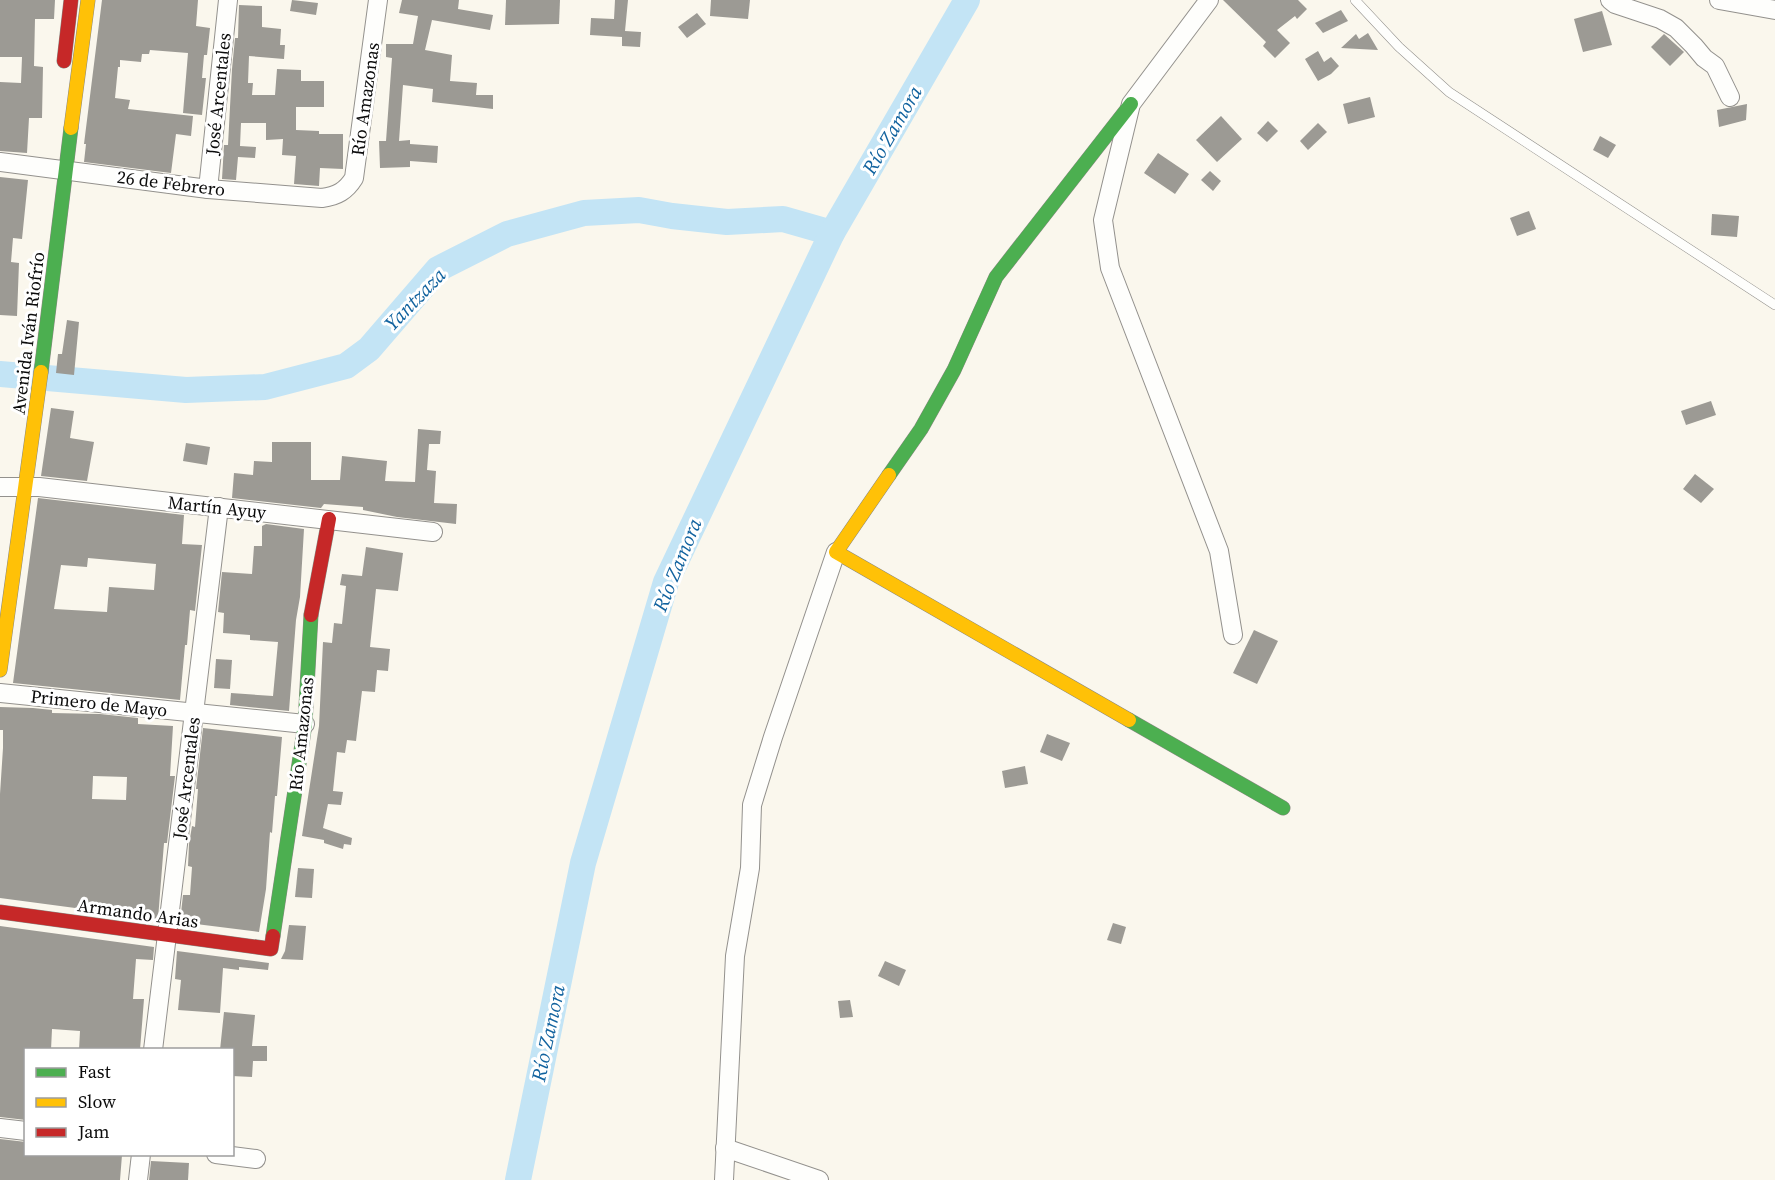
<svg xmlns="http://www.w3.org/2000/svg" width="1775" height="1180" viewBox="0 0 1775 1180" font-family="'Source Serif 4',serif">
<rect width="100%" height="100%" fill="#faf7ed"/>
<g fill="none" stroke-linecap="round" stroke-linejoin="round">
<g stroke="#c3e4f5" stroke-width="26">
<path d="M0,374L186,390L265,387L346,366L369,349L438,269L507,234L584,213L639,210L672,216L727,222L783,219L832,233"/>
<path d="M518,1180L583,863L666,582L832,233L967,0"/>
</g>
</g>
<g fill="#9c9a94" fill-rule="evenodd">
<path d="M0,0H55L54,19H35L34,66L43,67L42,118H29L27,153L0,151V82L21,83L22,57H0Z"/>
<path d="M102,0H198L196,26L210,28L207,55H204L202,78H206L202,115L183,113L188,53L150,50L149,54H142L141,62L120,60V67H118L115,98L130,100L128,109L193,116L191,136L176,134L171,173L84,162L86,144H84Z"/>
<path d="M292,0L318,3L316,15L290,11Z"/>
<path d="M402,0H459L458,9L493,15L490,30L432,20L425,50L452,55L450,81L477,83L476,95H493V109L432,102L433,89L403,85L399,141L410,140V144L438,146L437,163L410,161V167L380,168L379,141H386L392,58L386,57V44H413L418,16L399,13Z"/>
<path d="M506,0H560L559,24L505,25Z"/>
<path d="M615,0H628L625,31L641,32L640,47L622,46V37L590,35L591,18L614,19Z"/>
<path d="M711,0H750L748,19L710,16Z"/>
<path d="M1223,0H1298L1307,9L1297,19L1295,16L1277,30L1290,43L1275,58L1263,46L1266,42Z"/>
<path d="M239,5L262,6V27L281,29L280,45H285L284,59L249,56L248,83H253L252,95H275L277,69L301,70V81H324V107H296V130L319,131V134H343V169L320,168L319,186L294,184L296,156L282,155L283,139L266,140V123H241L240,146L256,147L255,158L238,157L236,180L222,179L224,145H228L232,69L235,38H238Z"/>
<path d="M1341,10L1348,21L1323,33L1315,23Z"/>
<path d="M1602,11L1612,45L1583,52L1574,19Z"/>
<path d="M697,13L706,24L687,38L678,27Z"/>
<path d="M1368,33L1378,50L1341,48L1356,34L1359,39Z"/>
<path d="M1664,34L1684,52L1670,66L1651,47Z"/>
<path d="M1318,51L1324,62L1331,57L1339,66L1331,74L1318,81L1305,59Z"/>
<path d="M1370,97L1375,117L1348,124L1343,104Z"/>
<path d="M1747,104L1746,120L1719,127L1717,110Z"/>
<path d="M1221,116L1242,139L1217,162L1196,140Z"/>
<path d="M1268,121L1278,131L1267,142L1257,133Z"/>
<path d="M1318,123L1327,132L1308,150L1300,141Z"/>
<path d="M1600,136L1616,145L1608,158L1593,150Z"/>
<path d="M1158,153L1189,174L1175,194L1144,173Z"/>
<path d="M1210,171L1221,181L1213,191L1201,180Z"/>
<path d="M0,177L28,180L22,239L13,238L11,262L19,263L17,316L0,315Z"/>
<path d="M1529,211L1536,229L1517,236L1510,218Z"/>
<path d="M1712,214L1739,216L1737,237L1711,235Z"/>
<path d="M67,320L79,322L74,375L56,373L58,354H62Z"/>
<path d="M1711,401L1716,415L1686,425L1681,411Z"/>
<path d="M51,408L74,411L70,438L94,442L87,481L41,476Z"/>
<path d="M418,429L441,431L440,444H429L427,470L436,471L434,503L457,504L456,524L397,517L363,510V507L324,504L321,508L232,498L234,473L253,475L254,461L272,462V442H311V480H340L342,456L387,461L385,481L415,482Z"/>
<path d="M186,443L210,447L207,465L183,461Z"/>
<path d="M1695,474L1714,489L1701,503L1683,489Z"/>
<path d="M38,498L184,515L182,544L202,545L195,611L190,610L187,645H185L180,700L13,683ZM88,558L156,564L154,590L109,587L107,612L54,609L61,565L87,567Z"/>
<path d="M266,524L304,529L300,597L296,620L289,711L230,705L231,693L273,696L278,642L250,640V635L223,633L224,613L218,612L222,572L252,574L254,546H262V526Z"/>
<path d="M366,547L403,553L398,591L376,589L370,647L390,649L388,671L377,670L375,692L362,691L356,741L347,740L345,753L337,752L333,791L343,792L341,805L328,804L323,828L352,838L351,845L344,844L343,849L324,843V840L302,836L319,726L323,642L332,643L334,623L342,624L346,586L340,585L342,574L362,576Z"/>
<path d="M1254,630L1278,641L1257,684L1233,673Z"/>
<path d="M216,659L232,660L230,689L214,688Z"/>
<path d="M0,707L33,708L52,710V713L100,714L138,718V724L173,726L170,776H175L167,843H164L158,919L0,898V794L3,748V730H0ZM93,776L127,777L126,800L92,799Z"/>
<path d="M203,728L282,737L277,796H275L272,833L270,832L266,889L259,932L180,922L183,895H190L192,867L188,866L189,844L192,826L195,827L198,789H196Z"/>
<path d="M1047,734L1070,743L1062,761L1040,752Z"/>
<path d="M1025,766L1028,784L1005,788L1002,771Z"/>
<path d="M298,868L314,869L312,898L295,897Z"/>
<path d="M1113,923L1126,927L1121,944L1107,940Z"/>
<path d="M289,925L306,926L303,960L281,959L285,951Z"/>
<path d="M0,926L154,947L153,960L136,959L133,999H144L140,1050H79L80,1031L52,1029L51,1050H26V1120L0,1117Z"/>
<path d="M177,951L269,963L268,970L239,967V970L223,968L220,1013L178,1010L181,980L175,979Z"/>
<path d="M885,961L906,970L899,986L878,976Z"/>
<path d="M850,1000L853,1017L840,1018L838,1001Z"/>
<path d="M224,1012L255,1015L252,1046H267V1061H253L252,1077L232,1076V1050H220Z"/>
<path d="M0,1139L26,1142V1155H122L120,1180H0Z"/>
<path d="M151,1161L189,1163L188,1180H149Z"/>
</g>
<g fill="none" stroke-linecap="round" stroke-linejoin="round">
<g stroke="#93918d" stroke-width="10">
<path id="lane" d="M1355,0L1399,47L1449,92L1775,305"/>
</g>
<g stroke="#93918d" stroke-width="20">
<g id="street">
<path d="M1209,0L1131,104L1103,220L1110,268L1219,551L1233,635"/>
<path d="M1610,0L1615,4L1660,19L1676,28L1694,46L1704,58L1715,66L1730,97"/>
<path d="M1719,0L1775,10"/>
<path d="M0,162L208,189L322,198C337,196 346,191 354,178L378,0"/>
<path d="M208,189L228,0"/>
<path d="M0,487H39L433,532"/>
<path d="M0,693L305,724"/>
<path d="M153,1050L219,507"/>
<path d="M0,1128L26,1131"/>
<path d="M725,1148L819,1180"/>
<path d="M216,1154L256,1159"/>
<path d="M138,1180L141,1154"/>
<path d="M724,1180L735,956L750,868L752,805L773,737L836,552"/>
</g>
</g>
<g stroke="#898883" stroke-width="15">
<g id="fast">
<path d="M41,372L71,128"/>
<path d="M889,475L921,429L954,370L996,277L1131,104"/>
<path d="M1129,720L1283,808"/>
<path d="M273,936L305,724L311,615"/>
</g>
</g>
<g stroke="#898883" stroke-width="15">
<g id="slow">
<path d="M71,128L88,0"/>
<path d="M889,475L836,552L1129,720"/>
<path d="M0,670L41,372"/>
</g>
</g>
<g stroke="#898883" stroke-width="15">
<g id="jam">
<path d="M64,61L71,0"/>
<path d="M311,615L329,519"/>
<path d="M0,912L271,949L273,936"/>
</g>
</g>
<use href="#lane" stroke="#fefefc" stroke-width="9"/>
<use href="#street" stroke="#fefefc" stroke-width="18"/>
<use href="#fast" stroke="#4caf50" stroke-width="14"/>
<use href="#slow" stroke="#ffc107" stroke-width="14"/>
<use href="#jam" stroke="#c62828" stroke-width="14"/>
</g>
<g text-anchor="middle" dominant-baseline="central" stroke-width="6" stroke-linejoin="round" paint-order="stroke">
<g font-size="18" fill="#0b0b0b" stroke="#fff">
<text transform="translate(218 94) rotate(-84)">José Arcentales</text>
<text transform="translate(365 99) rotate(-82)">Río Amazonas</text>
<text transform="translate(171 183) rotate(7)">26 de Febrero</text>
<text transform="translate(28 333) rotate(-83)">Avenida Iván Riofrío</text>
<text transform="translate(217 507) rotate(6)">Martín Ayuy</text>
<text transform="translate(99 703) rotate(6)">Primero de Mayo</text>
<text transform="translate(301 734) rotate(-84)">Río Amazonas</text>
<text transform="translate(186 778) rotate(-83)">José Arcentales</text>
<text transform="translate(138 913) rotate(8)">Armando Arias</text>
</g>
<g font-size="20" font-style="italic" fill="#12639f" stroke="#fff">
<text transform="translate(892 130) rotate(-60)">Río Zamora</text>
<text transform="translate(415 299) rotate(-46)">Yantzaza</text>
<text transform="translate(677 565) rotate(-68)">Río Zamora</text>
<text transform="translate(548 1033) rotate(-78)">Río Zamora</text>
</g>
</g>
<rect x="24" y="1048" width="210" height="108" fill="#ffffff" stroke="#9d9d9d" stroke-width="1.5"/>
<rect x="36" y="1068" width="30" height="9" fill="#4caf50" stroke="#9d9d9d" stroke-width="1.5"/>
<text x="78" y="1078" font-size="18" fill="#0b0b0b">Fast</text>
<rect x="36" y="1098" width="30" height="9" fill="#ffc107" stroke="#9d9d9d" stroke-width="1.5"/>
<text x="78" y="1108" font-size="18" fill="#0b0b0b">Slow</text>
<rect x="36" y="1128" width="30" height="9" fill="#c62828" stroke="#9d9d9d" stroke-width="1.5"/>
<text x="78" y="1138" font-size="18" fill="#0b0b0b">Jam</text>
</svg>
